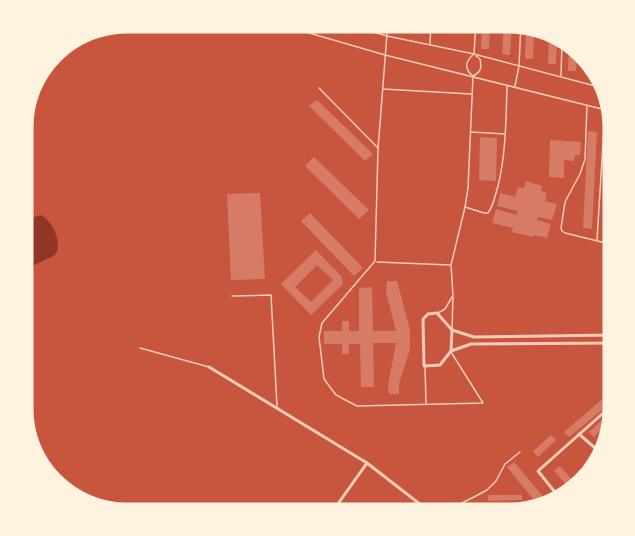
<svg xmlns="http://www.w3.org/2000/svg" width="635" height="536" viewBox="0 0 635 536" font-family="'Playfair Display',serif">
<rect width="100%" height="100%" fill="#c8553d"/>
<path fill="#8f3625" d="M41,215C53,222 63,243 55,255L22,271V221Z"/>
<g fill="#d67c66" fill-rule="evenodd">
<path d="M482,21H490L489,49H481Z"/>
<path d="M504,21H512L510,55L502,54Z"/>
<path d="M526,26L534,30L533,59H525Z"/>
<path d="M549,36L557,40L556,64H548Z"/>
<path d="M569,45L577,49L576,71H568Z"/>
<path d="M317,100L373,154L365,161L309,106Z"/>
<path d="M588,131L597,132L592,229L583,228Z"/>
<path d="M480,137L497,138L496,181L479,180Z"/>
<path d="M608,137H614V167L606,166Z"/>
<path d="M550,140L581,142L580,155H575L574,161L564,160V178L549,177Z"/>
<path d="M314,157L369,210L359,219L305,166Z"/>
<path d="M526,181L542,186L541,191L547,193L545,201L557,204L552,220L538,217L537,220L551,224L547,238L534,235L533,237L512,232L513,228L492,223L496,209L517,215L518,211L497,206L500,193L515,197L518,187L524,188Z"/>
<path d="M260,193L265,279L231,280L227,194Z"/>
<path d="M310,213L363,268L354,276L301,221Z"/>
<path d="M316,250L342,277L343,284L311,315L281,284ZM317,265L333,280L311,302L295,287Z"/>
<path d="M387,281H397L410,330V349L399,384V394H389L388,385L396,343H373L374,387H361L360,344H349V354H342V344H324V331H342V321H349V331H359V288L372,287L373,331H396L386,292Z"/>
<path d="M607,395L612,402L569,437L564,432Z"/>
<path d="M613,415L611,425L606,429L604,427L594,437L589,432L601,421L603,424Z"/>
<path d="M551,435L556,440L538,457L533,451Z"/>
<path d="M514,462L547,501L538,505L507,467Z"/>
<path d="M560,466L578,487L571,490L554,471Z"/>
<path d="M488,495H522V500L488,501Z"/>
<path d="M496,505V512L460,513V506Z"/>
<path d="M505,506H526V510L523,512H505Z"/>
</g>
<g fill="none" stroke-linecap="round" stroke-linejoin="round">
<g stroke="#f1ccb7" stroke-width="1.5">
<path d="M300,21L299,30L385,55L610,111"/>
<path d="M334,21L387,36L474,54L599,87"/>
<path d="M388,21L378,149L375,261L322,323L319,337L324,379L336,395L357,406L483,403L451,352"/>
<path d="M476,21L474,54C465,61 464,69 473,76C481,72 482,68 480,59L476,56"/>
<path d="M430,44L431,21"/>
<path d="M561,76L562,42"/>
<path d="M515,86L519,66L521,23"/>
<path d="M319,88L378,148"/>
<path d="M383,89L471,94"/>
<path d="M587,106L585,159L580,174L565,202L561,228L562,231L565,233L614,245"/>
<path d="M471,132L505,134"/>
<path d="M465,207L484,213H488C494,205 495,195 498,186C506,153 506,120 507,86"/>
<path d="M597,240L605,110"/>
<path d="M377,262L450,265"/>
<path d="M232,296L271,295L277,406"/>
<path d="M438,313L445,309L452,297"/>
<path d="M452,330L453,296L451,265L465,207L468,188L473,76"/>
<path d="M140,348L209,367"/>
<path d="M425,367L426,404"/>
<path d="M437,515L474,497L487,490L496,481L505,464L520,452"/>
</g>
<g stroke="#f1ccb7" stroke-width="3">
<path d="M437,313L452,330L451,351L440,365L424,366L423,319L428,314Z"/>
<path d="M452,330L474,337L614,335"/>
<path d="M451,351L471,344L614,343"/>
<path d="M209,367L367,463L434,515"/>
<path d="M579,434L603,455"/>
<path d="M558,496L538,471L610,407H614"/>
<path d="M330,515L367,463"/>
</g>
</g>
<path d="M0 0H635V536H0ZM127 32H509A95 95 0 0 1 604 127V409A95 95 0 0 1 509 504H127A95 95 0 0 1 32 409V127A95 95 0 0 1 127 32Z" fill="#fff3e0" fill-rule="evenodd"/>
<path fill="none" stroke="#fff3e0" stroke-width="3" d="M127 32H509A95 95 0 0 1 604 127V409A95 95 0 0 1 509 504H127A95 95 0 0 1 32 409V127A95 95 0 0 1 127 32Z"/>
</svg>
